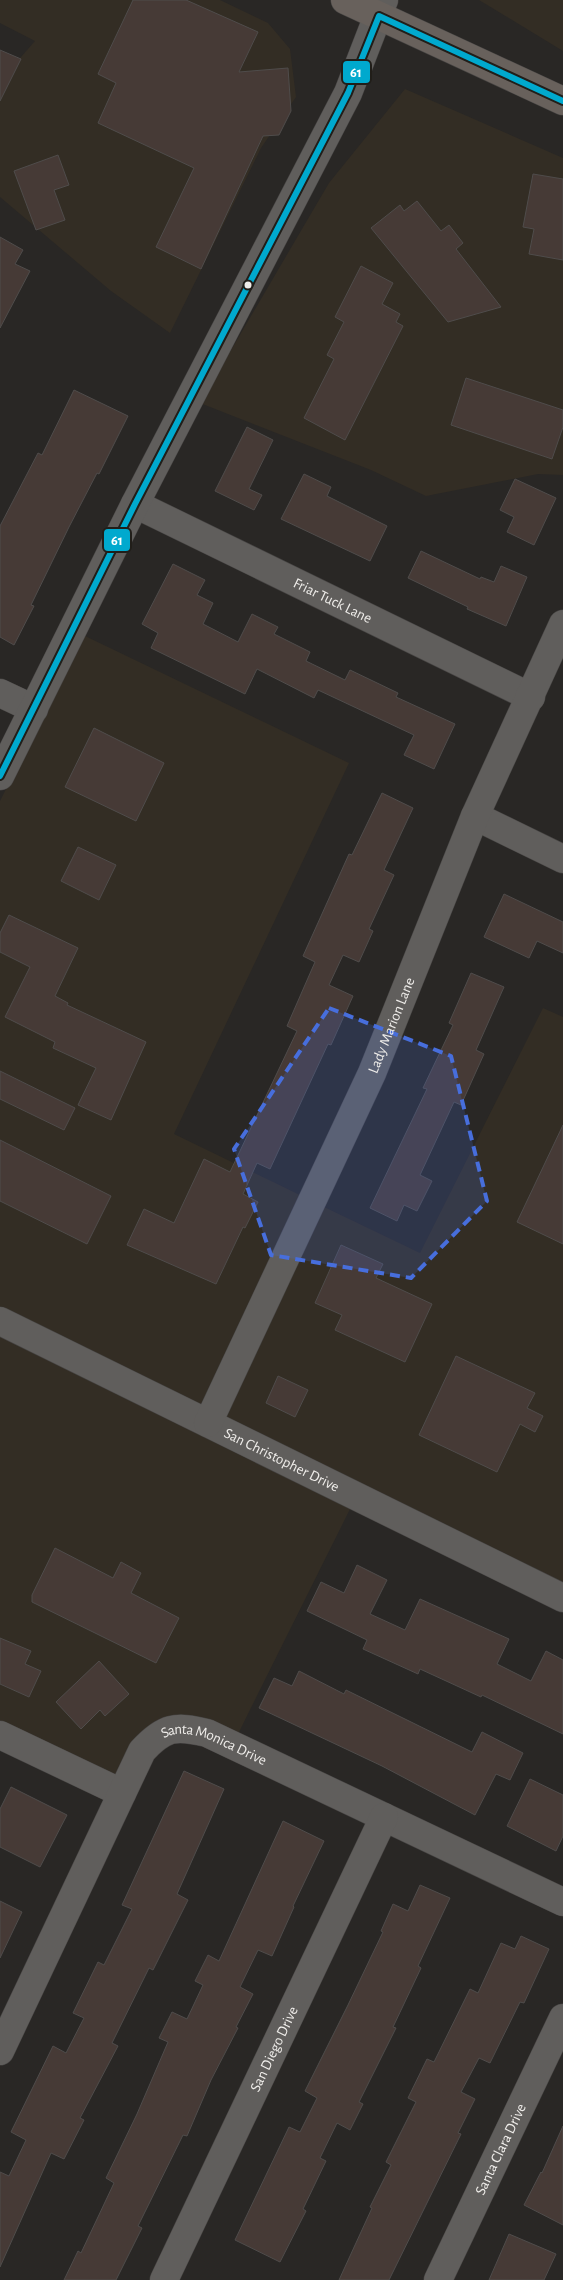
<svg xmlns="http://www.w3.org/2000/svg" width="563" height="2280" viewBox="0 0 563 2280" font-family="'Alegreya Sans',sans-serif">
<rect width="100%" height="100%" fill="#292725"/>
<g fill="#332d24">
<path d="M0,0H220L268,23L290,49L296,97L261,148L170,333L111,291L0,197V81L35,41L0,23Z"/>
<path d="M479,0H563V51Z"/>
<path d="M405,89L563,158V475L538,474L426,496L371,470L200,403L329,183Z"/>
<path d="M83,635L349,763L174,1134L302,1196L203,1406L0,1307V801Z"/>
<path d="M543,1008L563,1017V1584L223,1416L322,1206L420,1253Z"/>
<path d="M0,1335L351,1507L238,1734L186,1716L117,1777L0,1721Z"/>
</g>
<g fill="#463a36" stroke="#4f4c4b">
<path d="M133,0H186L258,32L239,72L288,68L291,111L279,135L263,136L201,269L156,247L194,168L98,123L116,83L98,74Z"/>
<path d="M0,50L21,59L0,101Z"/>
<path d="M58,155L69,185L54,190L65,220L36,230L14,171Z"/>
<path d="M533,174L563,179V260L529,254L534,229L523,227Z"/>
<path d="M417,201L441,231L449,225L463,243L456,249L501,307L448,322L371,228L400,205L404,211Z"/>
<path d="M0,237L23,250L15,264L30,271L0,328Z"/>
<path d="M361,266L393,283L382,304L400,314L396,322L403,326L345,440L304,418L334,359L327,355L344,322L335,317Z"/>
<path d="M466,378L563,410V427L552,459L451,425Z"/>
<path d="M74,390L128,416L99,474L97,473L69,527L31,605L34,606L14,645L0,637V526L38,453L42,455Z"/>
<path d="M247,427L273,440L249,489L262,495L254,510L215,491Z"/>
<path d="M304,474L331,487L327,496L387,526L370,561L281,519Z"/>
<path d="M515,479L556,498L534,545L507,532L514,517L500,510Z"/>
<path d="M421,551L480,579L481,577L494,582L501,566L527,577L506,626L467,609L468,607L408,578Z"/>
<path d="M173,564L205,580L197,595L213,603L203,624L238,642L252,614L278,627L274,634L310,652L306,661L345,680L350,670L398,693L396,697L455,724L434,769L404,755L414,735L318,690L314,698L257,669L245,694L151,648L158,633L142,624Z"/>
<path d="M94,728L164,763L136,821L65,787Z"/>
<path d="M382,793L413,808L384,870L394,875L369,929L373,931L359,962L343,955L329,985L353,996L331,1045L328,1044L270,1169L257,1163L243,1194L258,1202L245,1228L243,1227L216,1284L127,1245L144,1209L174,1223L204,1159L230,1172L297,1031L287,1026L315,962L303,956L349,854L352,855Z"/>
<path d="M78,847L116,865L99,900L61,881Z"/>
<path d="M504,894L563,922V953L537,941L529,958L484,937Z"/>
<path d="M9,915L78,948L55,996L68,1003L67,1005L146,1042L111,1120L78,1105L96,1068L53,1048L55,1042L5,1017L30,967L0,952V933Z"/>
<path d="M471,973L504,987L476,1050L484,1054L461,1105L454,1102L420,1175L432,1181L417,1211L404,1205L397,1221L370,1208L427,1089L423,1088L453,1025L449,1023Z"/>
<path d="M0,1071L75,1108L64,1130L0,1099Z"/>
<path d="M563,1125V1244L517,1222Z"/>
<path d="M0,1140L111,1196L87,1244L0,1201Z"/>
<path d="M341,1245L383,1264L376,1278L432,1304L405,1362L335,1330L342,1315L315,1303Z"/>
<path d="M456,1356L535,1393L527,1408L543,1416L535,1432L520,1424L497,1472L419,1435Z"/>
<path d="M278,1376L308,1390L295,1417L266,1403Z"/>
<path d="M55,1548L113,1578L121,1562L141,1573L131,1593L179,1618L156,1663L32,1602V1595Z"/>
<path d="M357,1565L387,1580L370,1614L405,1630L420,1599L509,1639L497,1664L531,1681L546,1651L563,1660V1734L482,1695L481,1697L420,1669L418,1674L363,1649L367,1640L307,1611L321,1582L344,1593Z"/>
<path d="M0,1638L31,1651L25,1664L41,1671L29,1697L0,1684Z"/>
<path d="M99,1661L129,1694L105,1716L100,1710L81,1729L56,1702Z"/>
<path d="M299,1671L344,1694L346,1690L472,1752L482,1732L523,1753L510,1780L496,1774L475,1815L382,1766L259,1708L274,1678L292,1686Z"/>
<path d="M184,1771L224,1789L177,1894L188,1900L153,1970L149,1968L112,2043L118,2046L80,2118L84,2120L64,2159L51,2153L0,2267V2172L9,2176L26,2140L11,2132L53,2046L66,2053L84,2018L73,2013L98,1962L104,1965L132,1909L122,1905Z"/>
<path d="M530,1779L563,1795V1836L556,1851L507,1826Z"/>
<path d="M11,1787L67,1815L40,1867L0,1847V1809Z"/>
<path d="M283,1821L324,1841L293,1906L294,1907L272,1956L258,1950L240,1987L253,1994L236,2027L238,2028L211,2080L187,2136L183,2135L138,2226L142,2228L116,2280H64L78,2251L81,2253L114,2183L106,2178L137,2114L168,2042L159,2038L172,2012L187,2019L203,1985L195,1981L208,1955L219,1961Z"/>
<path d="M420,1885L450,1898L418,1966L421,1968L393,2027L396,2028L359,2102L363,2104L350,2130L337,2123L320,2158L326,2161L303,2209L306,2211L280,2262L235,2240L289,2127L300,2132L317,2098L305,2091L348,2005L383,1932L381,1931L393,1904L408,1911Z"/>
<path d="M0,1901L22,1912L0,1958Z"/>
<path d="M521,1936L549,1949L524,2003L520,2002L490,2063L479,2058L461,2092L475,2099L458,2133L461,2134L389,2280H339L372,2208L370,2207L391,2165L386,2162L416,2102L408,2098L427,2059L434,2062L470,1989L478,1993L501,1943L515,1949Z"/>
<path d="M563,2126V2225L524,2205L541,2172L542,2173Z"/>
<path d="M509,2234L556,2254L544,2280H489Z"/>
</g>
<g fill="none" stroke-linecap="round" stroke-linejoin="round">
<g stroke="#464443" stroke-width="29">
<g id="minor">
<path id="s1" d="M135,504L531,697"/>
<path d="M0,693L34,709"/>
<path d="M0,776L135,504L348,93L384,0"/>
<path d="M475,816L563,859"/>
<path id="s2" d="M0,1321L563,1598"/>
<path id="s3" d="M208,1423L372,1073L475,816L563,624"/>
<path d="M0,1735L122,1793"/>
<path id="s4" d="M0,2051L142,1751C164,1727 175,1725 207,1733L563,1902"/>
<path id="s5" d="M164,2280L384,1817"/>
<path id="s6" d="M438,2280L563,2018"/>
</g>
</g>
<g stroke="#464443" stroke-width="29">
<path id="major" d="M345,0L563,101"/>
</g>
<use href="#minor" stroke="#605e5c" stroke-width="28"/>
<use href="#major" stroke="#68615c" stroke-width="28"/>
<g stroke="#211e19" stroke-width="10">
<path id="bus-1" d="M0,776L135,504L348,93L379,16L563,101"/>
</g>
<use href="#bus-1" stroke="#00a9ce" stroke-width="6"/>
</g>
<path fill="#476edc" fill-opacity="0.2" stroke="#476edc" stroke-width="4" stroke-dasharray="10 6" stroke-linejoin="round" d="M329,1008L451,1056L487,1201L411,1278L271,1255L234,1149Z"/>
<circle fill="#efedea" stroke="#211e19" stroke-width="2" cx="248" cy="285" r="4.5"/>
<g text-anchor="middle" dominant-baseline="central" stroke-width="4" stroke-linejoin="round" paint-order="stroke">
<g font-size="15" fill="#efedea" stroke="#211e19">
<text stroke="none"><textPath href="#s1" startOffset="220">Friar Tuck Lane</textPath></text>
<text stroke="none"><textPath href="#s3" startOffset="438">Lady Marion Lane</textPath></text>
<text stroke="none"><textPath href="#s2" startOffset="314">San Christopher Drive</textPath></text>
<text stroke="none"><textPath href="#s4" startOffset="414">Santa Monica Drive</textPath></text>
<text stroke="none"><textPath href="#s5" startOffset="256">San Diego Drive</textPath></text>
<text stroke="none"><textPath href="#s6" startOffset="145">Santa Clara Drive</textPath></text>
</g>
</g>
<g stroke="#211e19" stroke-width="2">
<rect x="342" y="60" width="29" height="24" rx="5" fill="#00a9ce"/>
<rect x="103" y="528" width="28" height="24" rx="5" fill="#00a9ce"/>
</g>
<g font-size="14" text-anchor="middle" font-weight="bold" fill="#fff">
<text x="356" y="77">61</text>
<text x="117" y="545">61</text>
</g>
</svg>
